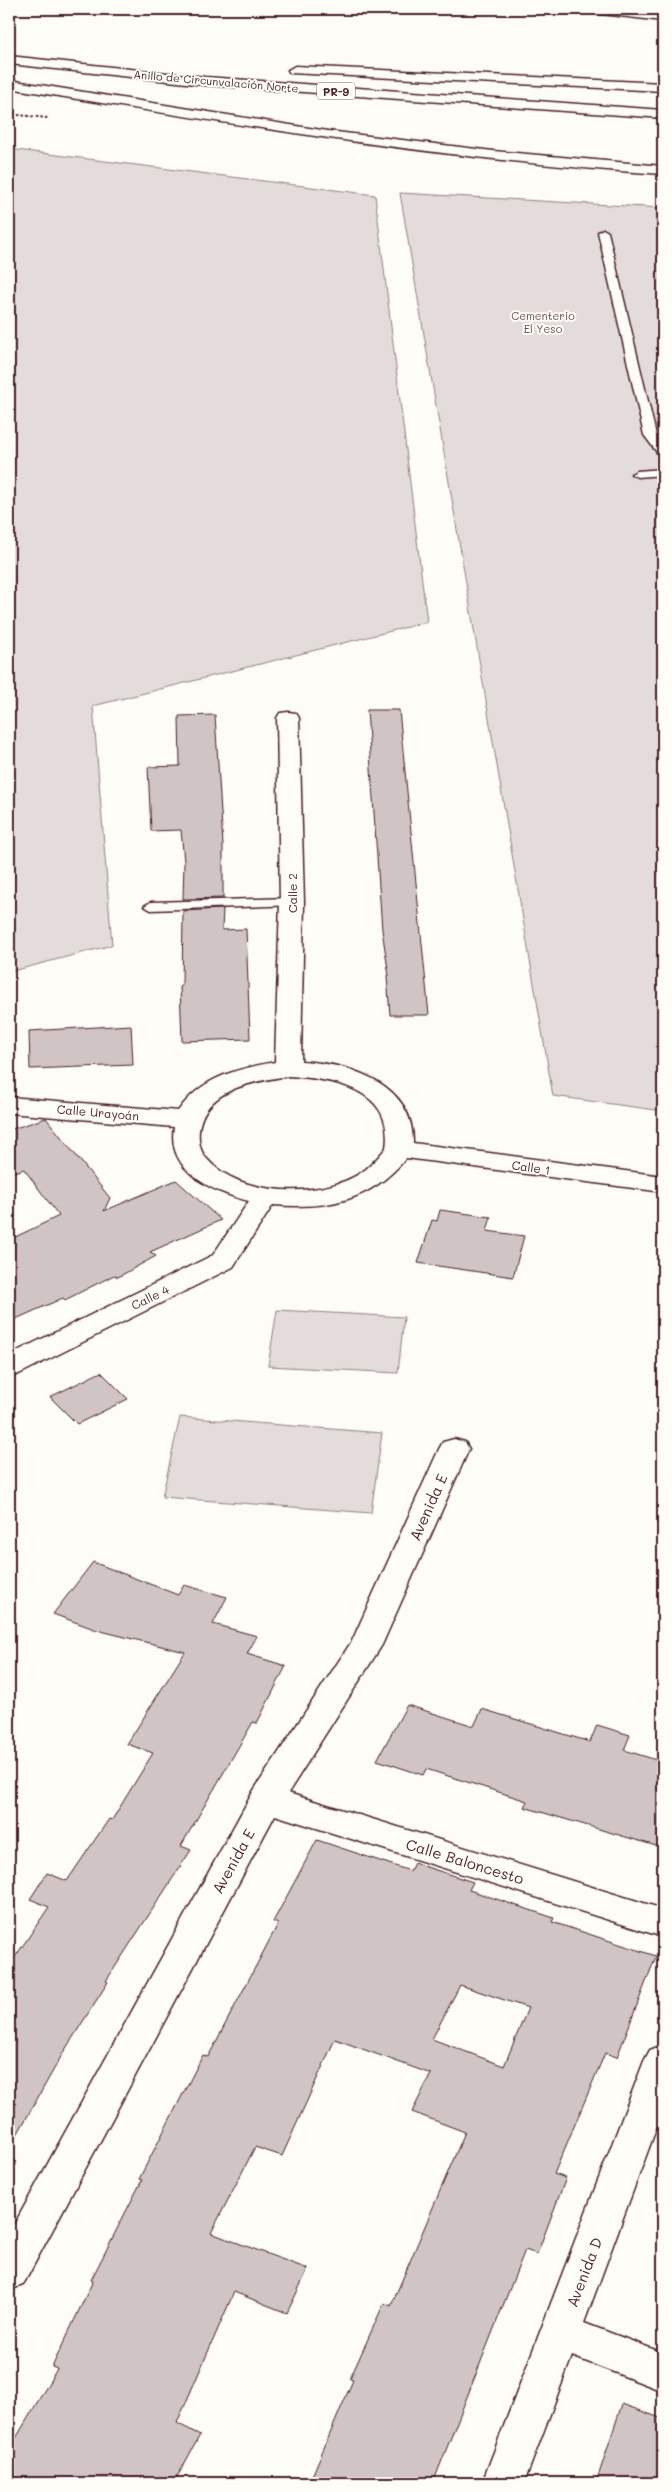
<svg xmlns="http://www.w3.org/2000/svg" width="672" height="2492" viewBox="0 0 672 2492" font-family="Mali,sans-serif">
<rect width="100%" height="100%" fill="#fdfcf7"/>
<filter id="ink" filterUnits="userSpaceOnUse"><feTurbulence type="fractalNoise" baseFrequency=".02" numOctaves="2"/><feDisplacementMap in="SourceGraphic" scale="10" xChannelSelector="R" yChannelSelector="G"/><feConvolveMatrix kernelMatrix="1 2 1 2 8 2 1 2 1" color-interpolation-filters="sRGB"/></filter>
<g filter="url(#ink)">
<g fill="#e3dcda" stroke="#967e82">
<path d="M9,149L375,195L427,622L93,706L112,945L9,972Z"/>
<path d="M400,193L663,208V1111L553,1096Z"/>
<path d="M277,1310L404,1317L398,1373L268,1366Z"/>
<path d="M180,1417L382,1433L371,1513L162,1497Z"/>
</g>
<g fill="#d0c5c4" stroke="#4a1f2b" fill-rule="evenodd">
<path d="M367,710H399L429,1015H390L387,976H389L382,930Z"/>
<path d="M215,715L223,845V898L183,899L184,862L181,830L151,831L148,767L180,766L179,716Z"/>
<path d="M223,909L222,930L246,929L250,1039L182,1041L180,986H182L183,911Z"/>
<path d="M131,1025L133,1065L30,1069L29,1031Z"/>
<path d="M46,1118L110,1198L104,1211L176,1180L221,1220L150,1252L156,1256L118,1277L114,1275L65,1300L63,1298L9,1322V1240L59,1216L24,1169L9,1174V1130Z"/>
<path d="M440,1210L491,1217L487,1231L524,1236L513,1277L418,1263L432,1220L437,1221Z"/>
<path d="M101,1372L128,1399L77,1424L50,1397Z"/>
<path d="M93,1562L178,1595L184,1585L227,1597L213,1624L257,1636L247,1654L286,1666L257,1723L253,1722L181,1846L191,1850L106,1981L108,1982L63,2053L9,2149V1966L49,1907L30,1899L47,1873L67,1881L109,1819L112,1820L153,1753L127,1744L185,1652L97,1630L53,1614Z"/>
<path d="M407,1705L474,1726L482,1709L590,1742L597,1725L630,1735L624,1750L663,1762V1848L524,1807L527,1801L426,1769L423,1775L377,1760Z"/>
<path d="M317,1840L410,1871L414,1863L473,1882L469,1890L554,1918L552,1922L656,1956L617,2057L605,2053L554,2174L566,2178L537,2254L525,2250L433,2483H309L353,2380L350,2379L384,2303L391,2306L465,2132L412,2112L431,2074L335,2039L282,2156L255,2147L211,2233L308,2269L287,2313L234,2292L177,2423L200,2435L174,2483H9V2450L57,2369L52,2367L93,2281L91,2280L142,2180L139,2179L203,2055L208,2057L278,1924L273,1922ZM460,1985L528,2008L504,2066L432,2039Z"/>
<path d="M622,2404L663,2419V2483H596Z"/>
</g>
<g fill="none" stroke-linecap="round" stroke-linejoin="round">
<g stroke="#4a1f2b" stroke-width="3">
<g id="service">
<path d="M603,229L608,232L656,435L663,445V456L659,455L644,435L598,232Z"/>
<path d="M663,469V475L637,477L631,474L637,471Z"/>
<path d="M292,898L297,899L299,902L297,905L151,910L144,906L151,902Z"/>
</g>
</g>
<g stroke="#4a1f2b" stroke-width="3">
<g id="minor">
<path d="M288,712L296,713L299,718L304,902L301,1061C350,1064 414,1083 413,1143L663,1176V1192L406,1158C370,1202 327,1209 273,1205L233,1267L19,1374L9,1377V1355L213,1255L249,1201C214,1192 166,1172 174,1127L9,1113V1097L178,1111C202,1077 236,1069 275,1062L280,902L277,718L280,713ZM288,1076C332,1079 395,1088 386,1148C379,1156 371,1166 362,1172C323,1199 239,1197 207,1159C200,1152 198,1140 199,1131C203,1089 255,1081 288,1076Z"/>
<path d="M454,1439L465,1442L469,1449L382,1645L288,1793L663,1909V1937L275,1815L23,2285L9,2290V2234L254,1790L352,1641L439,1449L443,1442Z"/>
<path d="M663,2045V2110L584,2323L663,2353V2391L572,2356L524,2483H482L644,2061L650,2050Z"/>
</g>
</g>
<g stroke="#4a1f2b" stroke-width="3">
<path id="tertiary" d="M586,9H624L663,13V21L592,13Z"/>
</g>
<g stroke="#4a1f2b" stroke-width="3">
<g id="motorway">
<path d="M9,56L205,77L663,110V118L205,85L9,64Z"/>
<path d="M295,66L663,83V91L290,73L288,70Z"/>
<path d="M9,80L328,131L493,151L663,166V174C443,160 226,123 9,88Z"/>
</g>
</g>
<path stroke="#4a1f2b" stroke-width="2" stroke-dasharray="2.5 2" stroke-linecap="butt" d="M9,114L48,118"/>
<use href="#service" fill="#fdfcf7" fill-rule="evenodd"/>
<use href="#minor" fill="#fdfcf7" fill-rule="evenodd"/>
<use href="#tertiary" fill="#fdfcf7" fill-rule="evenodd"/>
<use href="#motorway" fill="#fdfcf7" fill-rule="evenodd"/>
</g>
</g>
<g text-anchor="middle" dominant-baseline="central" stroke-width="4" stroke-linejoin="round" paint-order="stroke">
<g font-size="11" fill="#4a1f2b" stroke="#fdfcf7">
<text transform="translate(216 81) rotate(5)">Anillo de Circunvalación Norte</text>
</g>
<rect fill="#fdfcf7" stroke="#806168" stroke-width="1" x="317" y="82.5" width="38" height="17" rx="4"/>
<g font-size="11" font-weight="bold" fill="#4a1f2b">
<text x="336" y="91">PR-9</text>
</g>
<g font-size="11" fill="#704e57" stroke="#fdfcf7">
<text x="543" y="315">Cementerio<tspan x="543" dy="13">El Yeso</tspan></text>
</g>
<g font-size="12" fill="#4a1f2b" stroke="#fdfcf7">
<text transform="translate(292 893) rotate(-90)">Calle 2</text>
<text transform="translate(98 1112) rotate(5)">Calle Urayoán</text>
<text transform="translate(531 1167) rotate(8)">Calle 1</text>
<text transform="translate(150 1297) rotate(-26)">Calle 4</text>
</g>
<g font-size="15" fill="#4a1f2b" stroke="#fdfcf7">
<text transform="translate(428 1507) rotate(-66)">Avenida E</text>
<text transform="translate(233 1861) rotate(-61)">Avenida E</text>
<text transform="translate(465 1861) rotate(17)">Calle Baloncesto</text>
<text transform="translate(584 2272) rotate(-69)">Avenida D</text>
</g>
</g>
<rect width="672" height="2492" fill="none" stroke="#fdfcf7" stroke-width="30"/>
<rect x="15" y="15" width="642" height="2462" fill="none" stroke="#4a1f2b" stroke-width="2" filter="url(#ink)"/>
</svg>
